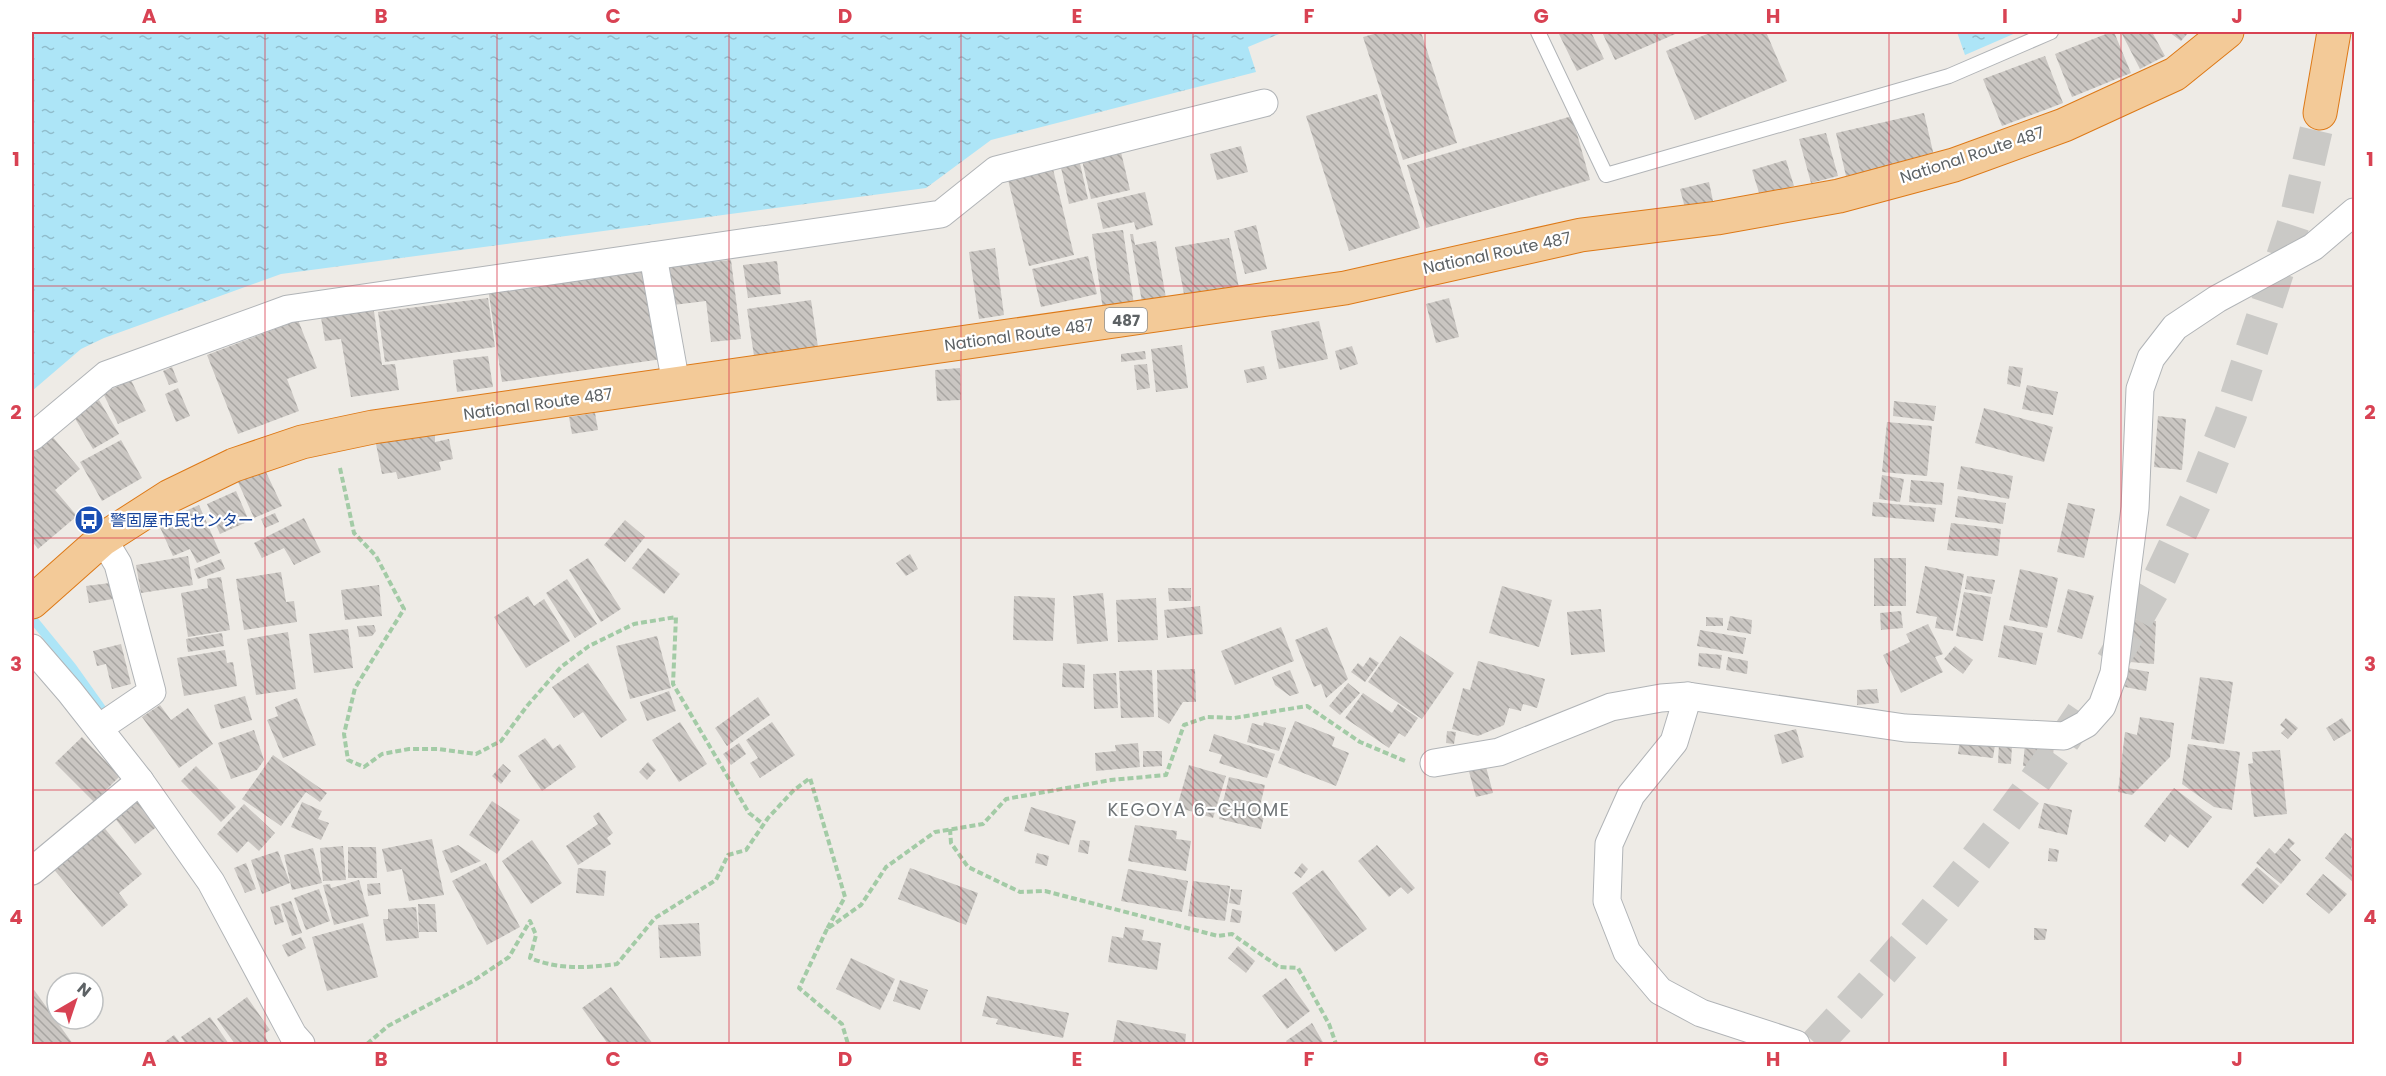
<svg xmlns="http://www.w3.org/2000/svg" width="2386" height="1076" viewBox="0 0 2386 1076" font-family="Poppins,'Noto Sans JP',sans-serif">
<defs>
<pattern id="water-ripples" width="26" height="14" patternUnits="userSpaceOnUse" patternTransform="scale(1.5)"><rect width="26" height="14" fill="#ade5f7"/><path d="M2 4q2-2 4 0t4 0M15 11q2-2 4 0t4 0" fill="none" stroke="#90bdcc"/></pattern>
<pattern id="building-back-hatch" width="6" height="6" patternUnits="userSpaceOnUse" patternTransform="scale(1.5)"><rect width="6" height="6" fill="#cac6c2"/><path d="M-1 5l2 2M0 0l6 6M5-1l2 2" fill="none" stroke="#a7a4a1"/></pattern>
</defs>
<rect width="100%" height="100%" fill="#eeebe6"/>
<g fill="url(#water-ripples)">
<path d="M32,32H1284L1248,47L1256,72L991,140L926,188L281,274L104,338L81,349L32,391Z"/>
<path d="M1957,32H2018L1965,55Z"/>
</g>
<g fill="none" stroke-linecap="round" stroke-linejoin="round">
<path stroke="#ade5f7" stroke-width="9" d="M32,618L72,667L109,719"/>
</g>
<g fill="url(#building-back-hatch)">
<path d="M1381,32H1421L1457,143L1403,160L1363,37Z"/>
<path d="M1558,32H1591L1604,59L1577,71Z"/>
<path d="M1602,32H1680L1615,60Z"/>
<path d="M1712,32H1766L1787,81L1695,120L1666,51Z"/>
<path d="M2111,32H2114L2131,73L2072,97L2055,54Z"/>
<path d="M2127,32H2152L2165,56L2140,69L2122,34Z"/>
<path d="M2169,32H2189L2181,41Z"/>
<path d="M2045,56L2063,103L2002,126L1983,79Z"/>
<path d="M1377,94L1420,228L1349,251L1306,116Z"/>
<path d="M1924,113L1934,156L1846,176L1836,133Z"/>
<path d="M1572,116L1590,180L1426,228L1407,165Z"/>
<path d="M1826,133L1838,176L1811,183L1799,139Z"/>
<path d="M1241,146L1248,172L1217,180L1210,154Z"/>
<path d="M1120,148L1130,190L1091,199L1081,156Z"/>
<path d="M1079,159L1088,199L1069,204L1060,163Z"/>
<path d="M1786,160L1794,186L1760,196L1752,170Z"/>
<path d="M1053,169L1074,255L1029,266L1008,180Z"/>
<path d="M1709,182L1713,201L1685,208L1680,189Z"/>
<path d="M1145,192L1153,225L1136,230L1134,222L1103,229L1097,203Z"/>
<path d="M1256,225L1267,269L1245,274L1234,231Z"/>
<path d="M1123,230L1134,305L1103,310L1092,234Z"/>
<path d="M1130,234H1133L1135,245L1156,241L1166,298L1142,302Z"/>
<path d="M1229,238L1240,293L1193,301L1192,293L1184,294L1175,247Z"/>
<path d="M995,248L1004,315L979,319L969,252Z"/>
<path d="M1088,256L1097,294L1041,307L1032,269Z"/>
<path d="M731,260L741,339L711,342L706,301L673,305L669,267Z"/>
<path d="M777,261L781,294L748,298L743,265Z"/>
<path d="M647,265L662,359L502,382L488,288Z"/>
<path d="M488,298L495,347L385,362L378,312Z"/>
<path d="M1449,298L1459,337L1436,343L1426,304Z"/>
<path d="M811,300L818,347L754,356L747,309Z"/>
<path d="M373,305L382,365L395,364L399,390L351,397L341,339L325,341L320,312Z"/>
<path d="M298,320L317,368L287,379L299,411L238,434L207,355Z"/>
<path d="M1319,321L1328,359L1279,369L1271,331Z"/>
<path d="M1182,345L1188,388L1156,392L1151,349Z"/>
<path d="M1352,346L1358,364L1340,370L1335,351Z"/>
<path d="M1145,351L1146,359L1121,362V354Z"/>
<path d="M488,356L493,387L457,392L453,360Z"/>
<path d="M1147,364L1150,388L1137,390L1134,365Z"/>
<path d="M1264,366L1267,379L1247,383L1244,370Z"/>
<path d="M2009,366L2023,368L2020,387L2007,384Z"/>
<path d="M172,367L178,382L169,385L163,371Z"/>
<path d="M960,368L961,400L937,401L935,370Z"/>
<path d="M131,380L146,411L118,424L103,393Z"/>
<path d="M2027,385L2058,392L2053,415L2022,409Z"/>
<path d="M178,388L190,416L176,422L165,394Z"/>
<path d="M99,400L119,434L93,449L73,415Z"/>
<path d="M1894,401L1936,406L1934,421L1893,416Z"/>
<path d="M1984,408L2053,427L2044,462L1975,443Z"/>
<path d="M595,413L598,430L572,434L569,417Z"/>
<path d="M2158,416L2186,419L2182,470L2154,467Z"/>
<path d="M1887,422L1932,426L1927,476L1882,472Z"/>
<path d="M435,432V442L449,439L453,459L439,462L441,470L398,479L396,472L382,474L376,444Z"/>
<path d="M51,435L80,469L55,490L77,516L38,549L32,541V451Z"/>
<path d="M121,440L142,478L102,501L80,462Z"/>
<path d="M1961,466L2013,476L2009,499L1957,489Z"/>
<path d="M265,470L282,506L254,518L238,482Z"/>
<path d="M1882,475L1904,479L1900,502L1879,499Z"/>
<path d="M1911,480L1944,483L1942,505L1909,502Z"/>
<path d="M236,491L249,521L220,534L207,504Z"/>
<path d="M1958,496L2006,503L2003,524L1955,517Z"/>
<path d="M1873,502L1936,508L1934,522L1872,516Z"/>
<path d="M2068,503L2095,509L2084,558L2057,552Z"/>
<path d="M199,505L220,553L197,563L190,549L173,556L158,523Z"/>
<path d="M275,513L279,522L265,528L261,519Z"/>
<path d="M304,518L321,552L294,565L284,548L262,558L254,543Z"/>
<path d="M625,520L645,537L625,562L604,545Z"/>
<path d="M1951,523L2001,529L1998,556L1947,550Z"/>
<path d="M648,548L680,574L664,594L632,568Z"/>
<path d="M910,554L918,569L906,576L896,563Z"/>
<path d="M188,556L193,585L141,593L136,565Z"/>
<path d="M588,558L621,609L601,622L569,570Z"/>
<rect x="1874" y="558" width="32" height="48"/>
<path d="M221,559L225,569L198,579L194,569Z"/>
<path d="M1925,566L1964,574L1953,631L1935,628L1937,617L1916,613Z"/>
<path d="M2020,569L2058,578L2047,628L2009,620Z"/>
<path d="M281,572L286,602L294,601L297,622L244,630L236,579Z"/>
<path d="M1967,576L1995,580L1992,594L1965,589Z"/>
<path d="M221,577L230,630L188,637L181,593L208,588L207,579Z"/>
<path d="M567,579L597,624L575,638L546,593Z"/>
<path d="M110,583L113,599L89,603L86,586Z"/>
<path d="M379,585L382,616L345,620L341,590Z"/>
<path d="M1502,586L1552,600L1539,647L1489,633Z"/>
<path d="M1168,588H1191V601H1169Z"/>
<path d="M2068,589L2094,596L2082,639L2057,632Z"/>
<path d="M1964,592L1991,597L1983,641L1956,636Z"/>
<path d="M1103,593L1108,641L1077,644L1073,596Z"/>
<path d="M528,596L534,606L544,599L570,641L526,668L494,617Z"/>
<path d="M1014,596L1055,598L1053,641L1013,640Z"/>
<path d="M1156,598L1158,640L1118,642L1116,600Z"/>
<path d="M1200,606L1203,634L1167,638L1164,610Z"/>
<path d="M1601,609L1605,652L1571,655L1567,612Z"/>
<path d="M1901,611L1903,628L1881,630L1880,613Z"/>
<path d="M1730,616L1752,620L1751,634L1727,630Z"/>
<path d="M1706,617L1723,618V626H1706Z"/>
<path d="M2133,619L2156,621L2154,664L2130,662Z"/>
<path d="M1928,624L1943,654L1935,657L1943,672L1901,693L1883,655L1910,642L1906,634Z"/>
<path d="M374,625L376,631L372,636L359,637L357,626Z"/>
<path d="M2004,625L2043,633L2036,665L1998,657Z"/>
<path d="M1281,627L1294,661L1235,685L1221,651Z"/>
<path d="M1327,627L1348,679L1326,698L1321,684L1314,687L1295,640Z"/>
<path d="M348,629L353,668L314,673L309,634Z"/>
<path d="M1700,630L1746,638L1743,654L1697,646Z"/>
<path d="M288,632L296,689L256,695L247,639Z"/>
<path d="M222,633L224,646L188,652L186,639Z"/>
<path d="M657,636L671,688L630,699L616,646Z"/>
<path d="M1400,636L1454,673L1422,719L1368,682Z"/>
<path d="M121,644L131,684L112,689L106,664L97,666L93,651Z"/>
<path d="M1955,646L1973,660L1963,674L1944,659Z"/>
<path d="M225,650L227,663L233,662L237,686L184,696L177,658Z"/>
<path d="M1699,653L1722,655L1720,669L1698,666Z"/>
<path d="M1370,657L1379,663L1365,682L1351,672L1358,663L1363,667Z"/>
<path d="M1728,657L1748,661L1747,674L1726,670Z"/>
<path d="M1478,661L1545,679L1537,708L1523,704L1521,711L1509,708L1504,725L1478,736L1452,729L1463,688L1470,690Z"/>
<path d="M588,663L627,720L601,738L583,712L574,718L552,687Z"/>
<path d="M1063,663L1085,665L1084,688L1062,687Z"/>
<path d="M2128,668L2149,672L2146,691L2125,687Z"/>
<path d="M1195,669L1196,702H1183L1169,724L1158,717L1157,670Z"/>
<path d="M1152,670L1154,717L1121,718L1119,671Z"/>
<path d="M1290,670L1299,693L1290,696L1275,685L1272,677Z"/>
<path d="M1116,673L1118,708L1094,709L1093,674Z"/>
<path d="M2200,677L2233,682L2224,744L2191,739Z"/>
<path d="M1348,683L1360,693L1340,715L1329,706Z"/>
<path d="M1877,689L1879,703L1857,705V690Z"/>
<path d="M669,691L676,711L647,721L640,702Z"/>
<path d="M1363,693L1392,713L1398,704L1418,718L1405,737L1399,733L1389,748L1345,718Z"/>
<path d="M245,696L252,720L221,729L214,705Z"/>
<path d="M758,697L770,715L727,746L715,728Z"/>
<path d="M297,698L316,745L283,758L267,720L278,716L275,707Z"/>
<path d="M160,705L171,720L188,708L213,744L179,768L142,717Z"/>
<path d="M2140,717L2174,723L2170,757L2132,795L2118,792L2125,732L2137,735Z"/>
<path d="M2286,718L2298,728L2288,739L2281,733L2285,729L2280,725Z"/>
<path d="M2342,718L2351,731L2334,741L2326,728Z"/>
<path d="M1295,721L1335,737L1332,746L1349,753L1336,786L1278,763Z"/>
<path d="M680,722L707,764L679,782L652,740Z"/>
<path d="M772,722L795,755L760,778L750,763L758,758L746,740Z"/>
<path d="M1264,722L1286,728L1279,751L1247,742L1252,723L1263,726Z"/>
<path d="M1796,729L1804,757L1782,764L1774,735Z"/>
<path d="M254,730L264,760L257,770L231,779L218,743Z"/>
<path d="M1447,731L1456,732L1454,744L1446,743Z"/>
<path d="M1214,734L1275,754L1267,778L1219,763L1222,755L1209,751Z"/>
<path d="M82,737L120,776L94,802L55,763Z"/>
<path d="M545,738L553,749L560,744L576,767L542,791L518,756Z"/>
<path d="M1960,740L1995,745L1993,758L1958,754Z"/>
<path d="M739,743L746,754L731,765L723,754Z"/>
<path d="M1138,743L1140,767L1096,771L1095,753L1116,751L1115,745Z"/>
<path d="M1999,743L2012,745L2011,764L1998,763Z"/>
<path d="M2025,743L2054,746L2051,775L2035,773V767L2023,766Z"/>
<path d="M2188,744L2240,752L2232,810L2214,807L2182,784Z"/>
<path d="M2280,750L2287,814L2254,817L2248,764L2253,763L2252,752Z"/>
<path d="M1143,751H1162V766L1143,767Z"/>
<path d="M273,755L327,793L320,802L306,792L281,826L242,799Z"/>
<path d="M648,762L656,770L647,780L639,772Z"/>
<path d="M1485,763L1493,793L1476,797L1468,768Z"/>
<path d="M503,764L511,771L501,784L492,776Z"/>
<path d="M1189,765L1226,776L1213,818L1177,807Z"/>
<path d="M196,766L236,807L221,822L181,781Z"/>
<path d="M1229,777L1265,785L1259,810L1265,812L1261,829L1219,819Z"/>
<path d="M2174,788L2212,817L2188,848L2170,834L2165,842L2144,826Z"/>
<path d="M134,794L159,825L135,844L110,812Z"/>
<path d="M492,801L520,820L497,854L469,835Z"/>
<path d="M302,802L322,811L318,819L329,823L321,840L291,827Z"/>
<path d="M2044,803L2072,810L2067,835L2038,828Z"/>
<path d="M244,804L275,833L259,851L248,841L237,853L217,834Z"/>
<path d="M1031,807L1076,821L1069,845L1024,831Z"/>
<path d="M599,812L613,833L607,838L611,844L578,865L566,846L598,824L593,816Z"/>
<path d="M102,825L142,874L119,893L128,905L102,927L51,866Z"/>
<path d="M1135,825L1177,831L1176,839L1191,841L1186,871L1128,861Z"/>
<path d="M2345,833L2354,840L2351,849L2354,852V883L2325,858Z"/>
<path d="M2289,838L2295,843L2289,849L2301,860L2281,884L2256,863L2269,848L2275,854Z"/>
<path d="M432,839L444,895L409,901L402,869L387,872L382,849Z"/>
<path d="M532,840L562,883L531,904L502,861Z"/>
<path d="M1080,840L1090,841L1088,854L1078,852Z"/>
<path d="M458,845L481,861L451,873L442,851Z"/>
<path d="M1377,845L1415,888L1408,894L1401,887L1389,897L1358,861Z"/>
<path d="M343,846L346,880L323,881L320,848Z"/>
<path d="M348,847H376L377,878H348Z"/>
<path d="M313,848L322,883L292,890L284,855Z"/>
<path d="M2049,848L2059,850L2057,862L2048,861Z"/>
<path d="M278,851L290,883L262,894L251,860Z"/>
<path d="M1037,853L1049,856L1047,866L1035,863Z"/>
<path d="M246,863L256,889L245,893L234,868Z"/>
<path d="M486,863L520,927L487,945L452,881Z"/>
<path d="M1302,863L1308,869L1301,878L1294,873Z"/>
<path d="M2257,867L2279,886L2263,904L2241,885Z"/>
<path d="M578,868L606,871L604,896L576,893Z"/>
<path d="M910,868L978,893L966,925L898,899Z"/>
<path d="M1128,869L1188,881L1182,912L1121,901Z"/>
<path d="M1323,870L1367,929L1335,952L1292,893Z"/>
<path d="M2323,874L2347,894L2329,914L2306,894Z"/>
<path d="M359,880L369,916L334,925L323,885L330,884L331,888Z"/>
<path d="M1193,881L1230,886L1225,921L1188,916Z"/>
<path d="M380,883L381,894L368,896L367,884Z"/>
<path d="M319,889L330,921L306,930L294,898Z"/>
<path d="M1231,889L1242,890L1240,905L1229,903Z"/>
<path d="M291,901L302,933L292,936L281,904Z"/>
<path d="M418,904H435L437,932H419Z"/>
<path d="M279,905L284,922L275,925L270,907Z"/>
<path d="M416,907L419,938L386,941L383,919H388V909Z"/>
<path d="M1232,909L1242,911L1240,923L1230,922Z"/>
<path d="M363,923L378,977L327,991L312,937Z"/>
<path d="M699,923L701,956L660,958L658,925Z"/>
<path d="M1125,927L1144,930L1142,940L1161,943L1157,970L1108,962L1112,936L1123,938Z"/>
<path d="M2034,928L2047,929L2045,940H2034Z"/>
<path d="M301,937L306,948L288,957L282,945Z"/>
<path d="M1238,946L1255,961L1246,973L1228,958Z"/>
<path d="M851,958L895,979L880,1010L836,989Z"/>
<path d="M1286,978L1310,1011L1287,1029L1262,996Z"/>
<path d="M900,980L928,990L920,1010L893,1001Z"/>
<path d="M32,987L73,1044H32Z"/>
<path d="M611,987L653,1044H608L582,1008Z"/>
<path d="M987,996L1069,1013L1063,1038L996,1024L998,1019L982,1016Z"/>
<path d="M247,997L270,1030L264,1034L269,1044H235L217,1019Z"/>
<path d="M210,1017L229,1044H186L181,1037Z"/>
<path d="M1117,1020L1186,1034L1185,1044H1113Z"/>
<path d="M1312,1023L1324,1044H1288L1286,1041Z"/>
<path d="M174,1035L181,1044H162Z"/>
</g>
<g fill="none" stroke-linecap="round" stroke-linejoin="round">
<g stroke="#cac9c6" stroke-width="33" stroke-dasharray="33 16" stroke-linecap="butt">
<path d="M2112,662L2157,583L2198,496L2230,416L2297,213L2320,113"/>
<path d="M1816,1044C1914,940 2003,831 2083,712"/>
</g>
<g stroke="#b1b4b7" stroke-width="16">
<path id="lane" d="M1538,32L1606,175L1949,76L2051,32"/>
</g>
<g stroke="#b1b4b7" stroke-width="29">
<g id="street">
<path d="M653,256L676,384"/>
<path d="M32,437L106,375L288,309L941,214L996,170L1264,103"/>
<path d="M32,648L70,692L140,781L211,882L293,1035L301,1044"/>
<path d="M1688,696L1674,742L1631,795L1609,844L1607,901L1627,952L1660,991L1701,1013L1796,1044"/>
<path d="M99,728L152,692L118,564L103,539"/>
<path d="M1434,763L1499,752L1611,707L1661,698L1688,696L1905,728L2064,736L2086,724L2102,706L2114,673L2135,508L2140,389L2151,358L2175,327L2217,299L2313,247L2354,212"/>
<path d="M32,871L140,781"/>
</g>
</g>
<g stroke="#dd7917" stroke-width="35">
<g id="highway">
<path d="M2320,113L2334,32"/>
<path d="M32,602L103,539L170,496L234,465L302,442L373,427L1345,288L1581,235L1717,218L1839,196L1954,165L2064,125L2175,74L2227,32"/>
</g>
</g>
<g stroke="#a3cba6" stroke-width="4" stroke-dasharray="6 3" stroke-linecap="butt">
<path d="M340,468L354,533L376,556L404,609L355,688L344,734L348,760L364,767L382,754L409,749H438L476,754L501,741L527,706L561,667L589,646L634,624L676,617L673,684L749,813L763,824"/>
<path d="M950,829L951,843L968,867L1020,892L1045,891L1218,936L1232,934L1279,967L1298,968L1329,1024L1336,1044"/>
<path d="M827,929L799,988L842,1024L848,1044"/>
<path d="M367,1044L388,1026L473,981L509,957L530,921L536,935L530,958C560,970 585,968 617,964L655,918L716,880L728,855L746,850L768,818L793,791L810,778L845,897L827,929L861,905L886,867L935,832L983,824L1006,799L1111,780L1166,775L1184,725L1207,717L1234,718L1307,706L1360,742L1405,761"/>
</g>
<use href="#lane" stroke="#fff" stroke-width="14"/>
<use href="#street" stroke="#fff" stroke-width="27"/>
<use href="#highway" stroke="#f3ca98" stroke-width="33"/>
</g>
<path fill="none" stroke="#d84253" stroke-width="1.5" stroke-opacity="0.55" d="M265,32V1044M497,32V1044M729,32V1044M961,32V1044M1193,32V1044M1425,32V1044M1657,32V1044M1889,32V1044M2121,32V1044M32,286H2354M32,538H2354M32,790H2354"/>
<defs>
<g id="bus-disc" transform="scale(1.5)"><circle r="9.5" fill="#1a4fb4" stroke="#fff"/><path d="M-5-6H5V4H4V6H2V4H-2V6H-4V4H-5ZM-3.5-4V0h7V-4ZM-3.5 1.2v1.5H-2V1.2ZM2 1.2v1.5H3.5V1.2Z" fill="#fff"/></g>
</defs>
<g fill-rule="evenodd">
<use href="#bus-disc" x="89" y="520"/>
</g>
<g text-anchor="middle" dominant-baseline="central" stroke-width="4.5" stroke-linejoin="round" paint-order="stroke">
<rect fill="#fff" stroke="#8e9193" stroke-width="1.5" x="1105" y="308" width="42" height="24" rx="4.5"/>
<g font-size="15" font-weight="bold" fill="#5d6265">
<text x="1126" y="320">487</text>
</g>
<g font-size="16" fill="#5d6265" stroke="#fff">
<text transform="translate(1972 155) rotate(-18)">National Route 487</text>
<text transform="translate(1497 253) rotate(-12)">National Route 487</text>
<text transform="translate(1019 335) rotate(-8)">National Route 487</text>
<text transform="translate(538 404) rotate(-8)">National Route 487</text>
</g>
<g font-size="16" fill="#164399" stroke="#fff" text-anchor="start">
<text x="110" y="520">警固屋市民センター</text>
</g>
<g font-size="18" letter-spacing="1.5" fill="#6f7477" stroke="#fff">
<text x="1199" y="809">KEGOYA 6-CHOME</text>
</g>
</g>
<rect width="2386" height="1076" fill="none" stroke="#ffffff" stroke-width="66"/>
<g transform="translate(75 1001) rotate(39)"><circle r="28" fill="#ffffff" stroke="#bec0c1" stroke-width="1.5"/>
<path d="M0-4.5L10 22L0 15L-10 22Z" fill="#d84253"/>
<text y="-9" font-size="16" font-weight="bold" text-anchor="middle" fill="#5d6265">N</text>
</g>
<rect x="33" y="33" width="2320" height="1010" fill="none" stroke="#d84253" stroke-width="2"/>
<g font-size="20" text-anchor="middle" font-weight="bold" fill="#d84253">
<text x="149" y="23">A</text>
<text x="381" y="23">B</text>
<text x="613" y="23">C</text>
<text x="845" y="23">D</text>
<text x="1077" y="23">E</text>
<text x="1309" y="23">F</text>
<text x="1541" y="23">G</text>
<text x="1773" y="23">H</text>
<text x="2005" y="23">I</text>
<text x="2237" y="23">J</text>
<text x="16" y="166">1</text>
<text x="2370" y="166">1</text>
<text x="16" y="419">2</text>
<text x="2370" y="419">2</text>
<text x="16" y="671">3</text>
<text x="2370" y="671">3</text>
<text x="16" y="924">4</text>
<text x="2370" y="924">4</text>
<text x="149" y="1066">A</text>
<text x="381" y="1066">B</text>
<text x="613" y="1066">C</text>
<text x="845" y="1066">D</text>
<text x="1077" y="1066">E</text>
<text x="1309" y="1066">F</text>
<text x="1541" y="1066">G</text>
<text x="1773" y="1066">H</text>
<text x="2005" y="1066">I</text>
<text x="2237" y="1066">J</text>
</g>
</svg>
